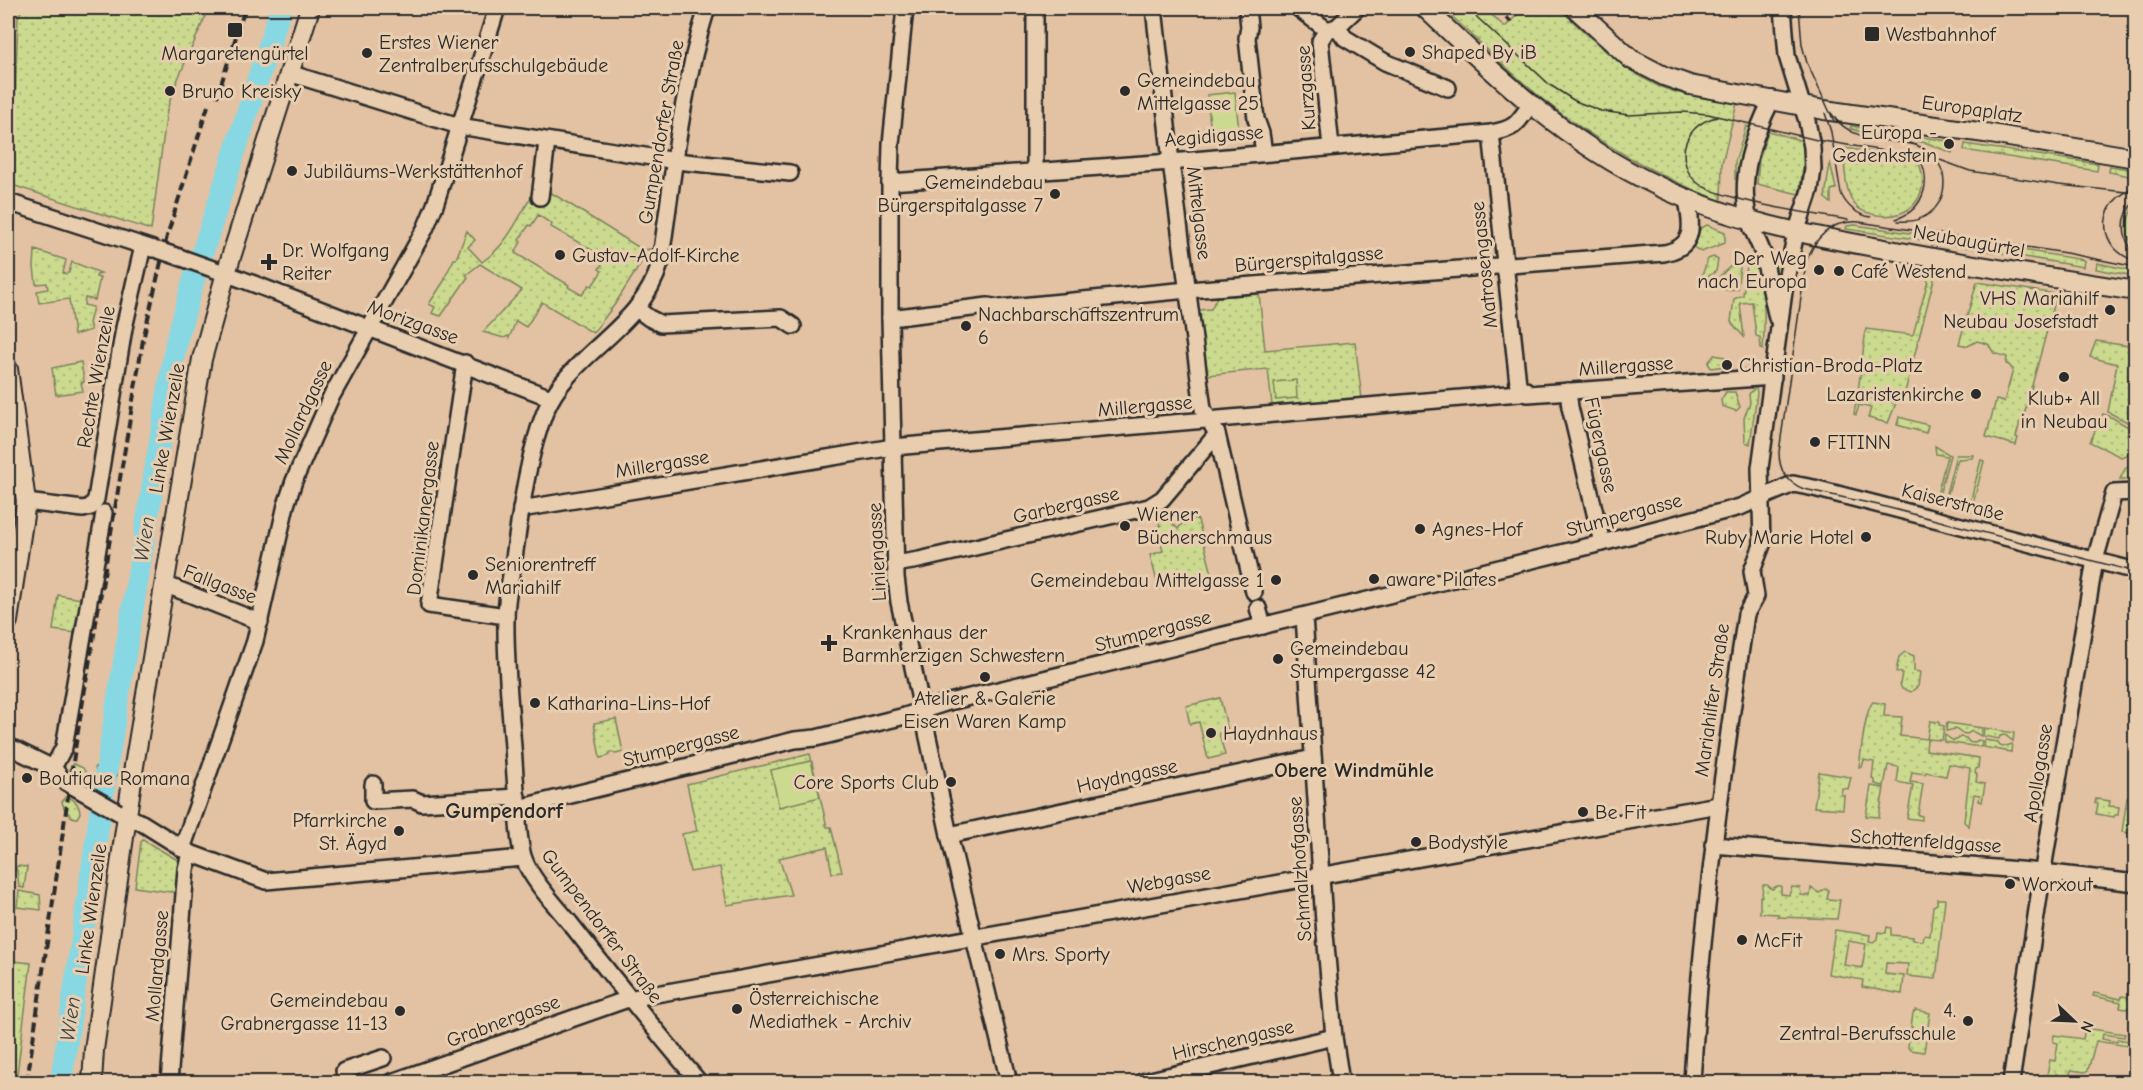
<svg xmlns="http://www.w3.org/2000/svg" width="2143" height="1090" viewBox="0 0 2143 1090" font-family="'Comic Neue',sans-serif">
<defs>
<pattern id="grass-dots" width="8" height="8" patternUnits="userSpaceOnUse" patternTransform="scale(1.5)"><rect width="8" height="8" fill="#cbda8e"/><path d="M2 2h.1M6 6h.1" fill="none" stroke="#aebb7b" stroke-width="1.8" stroke-linecap="round"/></pattern>
</defs>
<rect width="100%" height="100%" fill="#e2c2a2"/>
<filter id="ink" filterUnits="userSpaceOnUse"><feTurbulence type="fractalNoise" baseFrequency=".0167" numOctaves="2"/><feDisplacementMap in="SourceGraphic" scale="12" xChannelSelector="R" yChannelSelector="G"/><feConvolveMatrix kernelMatrix="1 2 1 2 8 2 1 2 1" color-interpolation-filters="sRGB"/></filter>
<g filter="url(#ink)">
<g fill="url(#grass-dots)" stroke="#7b825c" stroke-width="1.5" fill-rule="evenodd">
<path d="M23,8H209L174,88L167,110L151,230L12,185L18,17Z"/>
<path d="M1443,8H1484L1505,27L1521,11L1518,8H1559C1588,36 1619,67 1656,85C1681,96 1710,99 1737,103L1722,163L1721,201C1661,178 1595,141 1545,101C1509,72 1477,39 1443,8Z"/>
<path d="M1746,126L1752,129L1740,179H1735V162Z"/>
<path d="M1851,126L1954,142L1952,153L1927,143L1858,131L1850,128Z"/>
<path d="M1768,131L1803,141L1804,161L1799,194L1757,184L1759,160Z"/>
<path d="M1965,144L2098,164L2097,171L1964,150Z"/>
<path d="M1843,148L1917,159C1933,191 1913,221 1877,215C1867,213 1859,211 1853,202C1844,187 1845,165 1843,148Z"/>
<path d="M1830,162L1836,189L1831,190V203L1825,198Z"/>
<path d="M2110,166L2135,170V177L2109,172Z"/>
<path d="M550,192L643,250L650,249L615,304L593,333L542,302L526,327L516,321L509,338L508,336L504,338L483,332L522,290L480,264L466,275L468,277L441,316L432,313L435,307L429,304L446,278L445,277L454,259H456L467,231L475,240L468,247L482,262C506,246 517,221 531,197L548,201ZM538,215L552,224L551,227L606,258L599,269L602,271L592,286L589,285L582,295L568,287L569,285L515,253L521,242L519,240L529,225L531,226Z"/>
<path d="M2135,205V250C2125,235 2124,220 2135,205Z"/>
<path d="M1707,225L1725,232V243L1701,252L1692,246L1701,228Z"/>
<path d="M1855,225L1930,236L1929,241L1846,229L1847,226Z"/>
<path d="M1942,237L2084,260L2083,267L1942,243Z"/>
<path d="M35,250L66,260L63,273L66,274L69,272L72,262L101,273L97,274L96,277L100,278L95,300L85,298L84,305L93,307L89,323L91,330L74,335L69,299L39,303L37,291L48,289L47,283L36,284L34,267Z"/>
<path d="M1766,253L1782,256L1776,297Z"/>
<path d="M1713,257L1718,260L1716,271L1703,280L1701,278L1708,259Z"/>
<path d="M1753,257C1766,286 1765,318 1763,350L1761,349L1760,337L1756,336L1752,302L1740,303L1744,337L1731,322L1734,299L1743,295L1748,258Z"/>
<path d="M2097,263L2135,271V276L2096,269Z"/>
<path d="M1733,264L1740,267L1737,289L1724,290L1719,277Z"/>
<path d="M1925,273L1935,275L1903,400L1858,392L1866,329L1913,335L1928,281Z"/>
<path d="M1977,282L2057,294L2022,422H2020L2016,437L2018,438L2016,445L1986,437L1996,400L2004,402L2013,370L2009,365L2006,364L2007,357L1994,353L1988,344L1977,341L1968,346L1959,344Z"/>
<path d="M1259,294L1265,350L1355,342L1362,399L1272,405L1268,369L1207,375L1199,310L1211,309L1217,297Z"/>
<path d="M2096,341L2135,347V426L2108,412L2117,364L2090,357Z"/>
<path d="M1714,355L1725,357V366L1711,368L1708,363Z"/>
<path d="M81,362L84,382L81,383L83,391L56,395L52,368Z"/>
<path d="M1756,387L1757,393L1750,444L1745,442L1744,418L1750,403L1749,394Z"/>
<path d="M1726,392H1735L1740,407L1736,411L1722,406L1721,400Z"/>
<path d="M1857,396L1896,403L1888,423L1868,418L1871,408L1859,405L1856,415L1854,414Z"/>
<path d="M2103,414L2113,418L2135,431V451L2121,457L2090,442Z"/>
<path d="M1899,417L1928,425L1926,433L1897,425Z"/>
<path d="M1935,446L1950,455L1937,503H1935L1947,456L1936,454Z"/>
<path d="M1956,455H1973L1972,458L1958,459L1944,506L1943,505Z"/>
<path d="M1981,460L1984,461L1971,512L1968,511Z"/>
<path d="M2135,462V479H2120L2125,469Z"/>
<path d="M1162,512L1178,529L1185,520L1189,523L1194,518L1198,520L1212,574L1159,589L1150,555L1163,551L1157,527L1160,526L1157,514Z"/>
<path d="M58,595L82,599L76,633L53,630Z"/>
<path d="M1905,652L1914,656V671L1920,672L1918,686L1911,692L1902,689L1900,684L1902,673L1896,672L1899,657Z"/>
<path d="M1220,698L1228,731L1219,733L1225,755L1208,759L1199,722L1190,724L1186,706Z"/>
<path d="M1873,702L1885,704L1884,716L1902,717L1900,736L1927,739L1930,721L1939,722V725L1944,726L1942,740L1927,739L1926,750L1979,758L1978,768L1976,769L1975,772L1977,775L1976,782L1985,784L1982,802L1979,801L1980,795L1974,794L1969,826L1964,822L1970,768L1949,764L1946,776L1926,772L1925,774L1912,772L1910,782L1923,784L1918,815L1922,816V820L1907,818L1913,785L1897,782L1899,767L1888,765L1884,786L1875,784V780L1872,779L1874,762L1864,760L1862,767H1859C1861,753 1865,709 1873,702Z"/>
<path d="M616,719L623,752L616,754L611,752L608,756L600,758L594,723Z"/>
<path d="M1947,723L1982,728L1981,736L1972,731L1967,734L1961,733L1956,729L1946,731Z"/>
<path d="M1984,728L2014,733L2013,741L2005,735L2000,736L1999,739L1983,736Z"/>
<path d="M1945,735L1952,740H1957L1960,737L1966,738L1969,742L1973,743L1978,740L1982,741L1981,747L1944,742Z"/>
<path d="M1984,740L1998,742L2000,746L2003,747L2012,744L2011,752L1983,747Z"/>
<path d="M810,754L827,827H831L842,872L832,873L827,847L779,858L791,895L727,905L720,867L690,872L682,834L697,831L687,784Z"/>
<path d="M102,763L116,770L118,774L116,777L106,779L96,773L95,767Z"/>
<path d="M74,764L83,768L89,779L87,783H83L72,777L69,769Z"/>
<path d="M1819,772L1851,777L1848,789L1842,788L1841,795H1844L1843,809L1814,807Z"/>
<path d="M97,780L104,783L113,794L110,799L93,789V782Z"/>
<path d="M1871,786L1884,788L1879,817L1866,816Z"/>
<path d="M65,797C74,797 79,805 80,813L77,818C69,818 64,810 62,802Z"/>
<path d="M2127,798L2135,799V834L2122,832Z"/>
<path d="M2096,799L2110,801L2109,806L2119,807L2118,815H2115L2114,817L2096,814L2098,804L2095,803Z"/>
<path d="M143,840L181,862L178,893L135,887L141,842Z"/>
<path d="M17,866L27,867L24,888L19,887L17,870H15Z"/>
<path d="M1763,885H1767L1772,889L1777,886H1781V894L1789,895L1792,887L1800,888L1801,895L1810,896L1811,888L1819,893L1825,889L1829,890L1827,899L1840,900L1837,919L1778,917V914L1760,913V896H1762Z"/>
<path d="M19,891L40,895L41,910L17,907Z"/>
<path d="M1937,899H1945L1936,979L1907,976L1908,964L1886,963L1885,974L1904,976L1902,994L1862,987L1863,980L1828,974L1835,930L1870,935L1869,941L1873,942L1877,939L1878,932L1886,933L1887,927L1891,928V935L1913,937V940L1923,941L1924,935L1930,936L1933,906L1937,904ZM1848,941L1866,944L1862,968L1844,965Z"/>
<path d="M13,961L31,963L16,1082H8L9,1045H8V1012Z"/>
<path d="M2094,993L2121,999L2122,996L2128,997L2131,1001L2130,1007L2126,1009L2120,1008L2121,1002L2093,996Z"/>
<path d="M1916,1010L1930,1013L1924,1052L1910,1050L1908,1047L1910,1032H1913V1028L1911,1027L1913,1013Z"/>
<path d="M2085,1028L2125,1034L2124,1037L2103,1034L2102,1039L2117,1042L2118,1039L2129,1041L2128,1046L2096,1041L2088,1070L2085,1072L2071,1070L2068,1081L2059,1077V1075L2056,1074L2055,1077L2047,1075L2050,1060L2055,1061L2058,1043L2053,1042L2054,1035L2083,1039Z"/>
</g>
<g fill="#cbda8e" stroke="#7b825c" stroke-width="1.5">
<path d="M1235,92L1239,132L1211,134L1207,95Z"/>
<path d="M1296,380L1297,398L1276,400L1274,382Z"/>
<path d="M811,761L820,797L779,807L771,770Z"/>
</g>
<g fill="none" stroke-linecap="round" stroke-linejoin="round">
<path stroke="#88d8e3" stroke-width="22" d="M61,1082L108,760L176,343L193,282L281,8"/>
<g stroke="#2b2b2b" stroke-width="20">
<g id="minor">
<path d="M905,8L891,144L890,182V318L896,577L899,602L949,835L1009,1082"/>
<path d="M1035,8V172"/>
<path d="M1154,8L1171,162L1203,409L1217,434L1254,592"/>
<path d="M1247,8L1249,27L1247,38L1256,119L1261,133L1264,153"/>
<path d="M1298,8L1327,30"/>
<path d="M1337,27L1345,38L1385,62L1448,88"/>
<path d="M289,73L459,126L676,161L790,173"/>
<path d="M1772,99C1753,137 1738,177 1749,220C1752,231 1759,242 1763,254C1768,275 1772,296 1777,318"/>
<path d="M1491,133L1519,393"/>
<path d="M1331,147L1320,41L1327,30L1337,27L1357,8"/>
<path d="M890,182L1171,162L1491,133C1515,129 1517,124 1530,105"/>
<path d="M540,197L547,142"/>
<path d="M8,202L153,249"/>
<path d="M179,257L241,279L551,398"/>
<path d="M637,309L649,318L661,324L781,318L793,326"/>
<path d="M890,318L988,306L1000,308L1188,290L1664,253C1696,247 1692,225 1687,200"/>
<path d="M465,363L429,605L506,616"/>
<path d="M1568,391L1570,407L1602,543"/>
<path d="M26,502L83,509L91,507L96,499L124,328L143,246"/>
<path d="M521,509L893,447L1519,393L1526,390L1528,394L1773,377"/>
<path d="M895,564L919,560L1149,507L1162,499L1217,434"/>
<path d="M164,584L260,622"/>
<path d="M1258,608L1263,626"/>
<path d="M1304,616L1324,922L1334,1037L1341,1082"/>
<path d="M8,746L53,768L59,775"/>
<path d="M53,768L64,747L104,513"/>
<path d="M373,784V801L413,799L422,803L517,797"/>
<path d="M518,808L795,740L816,738L905,716L945,703L1602,543L1740,507L1793,484L1814,488L2136,571"/>
<path d="M118,812L142,823L190,853L266,881L523,858"/>
<path d="M949,835L1313,758"/>
<path d="M1713,845L2043,872L2136,883"/>
<path d="M182,849L255,641L286,505L294,481L330,399L425,229L435,205L497,8"/>
<path d="M169,1082L186,869L190,853"/>
<path d="M347,1082L344,1071L383,1058"/>
<path d="M392,1082L628,999L1718,805"/>
<path d="M699,1082C655,1030 612,977 570,923C556,906 531,879 524,859C517,841 517,797 515,776C512,723 505,670 506,618C506,598 511,577 514,558C521,510 527,458 545,412C569,353 641,330 660,264C673,178 681,90 707,8"/>
<path d="M1142,1082L1334,1037"/>
<path d="M1692,1082C1701,925 1723,770 1746,614L1756,596L1752,571L1762,545L1760,468L1785,284L1796,233L1810,190L1813,169L1812,147L1807,121L1787,56L1783,8"/>
<path d="M2011,1082L2044,863L2095,560L2114,493L2136,492"/>
</g>
</g>
<g stroke="#2b2b2b" stroke-width="22">
<g id="major">
<path d="M1425,8C1496,76 1568,144 1658,186C1730,221 1807,235 1885,249C1968,265 2052,278 2136,291"/>
<path d="M1575,8L1631,59L1664,76L1690,85L1824,110L1985,133L2136,158"/>
<path d="M8,369L26,502L8,621"/>
<path d="M92,1082L94,1050L134,766L202,359L226,273L310,8"/>
</g>
</g>
<use href="#minor" stroke="#e8cdaf" stroke-width="15"/>
<use href="#major" stroke="#e8cdaf" stroke-width="18"/>
<g stroke="#2b2b2b" stroke-width="1.5">
<path d="M1467,8L1550,85L1575,101L1601,111L1629,115L1682,112L1708,114L1817,140L1940,160L1970,171L2059,185L2136,193"/>
<path d="M1799,8L1802,45L1807,63L1834,121"/>
<path d="M1825,113L1831,132L1841,194C1848,208 1857,215 1871,217"/>
<path d="M1831,113C1851,143 1885,139 1917,145"/>
<path d="M1717,117C1703,120 1692,128 1686,142C1681,156 1686,175 1699,184C1711,192 1729,196 1743,200C1778,209 1813,214 1848,220"/>
<path d="M2130,190C2095,206 2098,250 2136,261"/>
<path d="M2136,200C2120,216 2120,238 2136,254"/>
<path d="M1896,219C1926,209 1934,176 1915,152"/>
<path d="M1898,221C1952,227 1962,155 1909,143"/>
<path d="M2136,267L2066,253L1859,222C1831,220 1814,238 1806,263L1779,452C1779,470 1786,482 1804,489L1878,505L2136,572"/>
</g>
<g stroke="#2b2b2b" stroke-width="4" stroke-dasharray="9 4.5" stroke-linecap="butt">
<path d="M1496,8L1511,22"/>
<path d="M217,97L245,8"/>
<path d="M27,1082L74,755L143,340L167,236L208,106"/>
</g>
<g stroke="#2b2b2b" stroke-width="20" stroke-linecap="butt">
<g id="minor-bridge">
<path d="M158,250L179,257"/>
<path d="M64,781L118,812"/>
</g>
</g>
<use href="#minor-bridge" stroke="#e8cdaf" stroke-width="15"/>
</g>
</g>
<g fill="#2b2b2b" stroke="#e8cdaf" stroke-width="2">
<rect x="227" y="22" width="16" height="16" rx="3"/>
<rect x="1864" y="26" width="16" height="16" rx="3"/>
<circle cx="1410" cy="52" r="6"/>
<circle cx="367" cy="53" r="6"/>
<circle cx="170" cy="91" r="6"/>
<circle cx="1125" cy="91" r="6"/>
<circle cx="1949" cy="144" r="6"/>
<circle cx="292" cy="171" r="6"/>
<circle cx="1055" cy="194" r="6"/>
<circle cx="560" cy="255" r="6"/>
<path d="M266 253h6v6h6v6h-6v6h-6v-6h-6v-6h6z"/>
<circle cx="1819" cy="270" r="6"/>
<circle cx="1839" cy="271" r="6"/>
<circle cx="2110" cy="310" r="6"/>
<circle cx="966" cy="326" r="6"/>
<circle cx="1727" cy="365" r="6"/>
<circle cx="2064" cy="377" r="6"/>
<circle cx="1976" cy="394" r="6"/>
<circle cx="1815" cy="442" r="6"/>
<circle cx="1125" cy="526" r="6"/>
<circle cx="1420" cy="529" r="6"/>
<circle cx="1866" cy="537" r="6"/>
<circle cx="473" cy="575" r="6"/>
<circle cx="1374" cy="579" r="6"/>
<circle cx="1276" cy="580" r="6"/>
<path d="M826 634h6v6h6v6h-6v6h-6v-6h-6v-6h6z"/>
<circle cx="1278" cy="659" r="6"/>
<circle cx="985" cy="677" r="6"/>
<circle cx="535" cy="703" r="6"/>
<circle cx="1211" cy="733" r="6"/>
<circle cx="27" cy="778" r="6"/>
<circle cx="951" cy="782" r="6"/>
<circle cx="1583" cy="812" r="6"/>
<circle cx="399" cy="831" r="6"/>
<circle cx="1416" cy="842" r="6"/>
<circle cx="2010" cy="884" r="6"/>
<circle cx="1742" cy="940" r="6"/>
<circle cx="1000" cy="954" r="6"/>
<circle cx="737" cy="1009" r="6"/>
<circle cx="400" cy="1011" r="6"/>
<circle cx="1968" cy="1021" r="6"/>
</g>
<g text-anchor="middle" dominant-baseline="central" stroke-width="6" stroke-linejoin="round" paint-order="stroke">
<g font-size="20" fill="#2b2b2b" stroke="#e8cdaf" text-anchor="start">
<text x="1886" y="34">Westbahnhof</text>
<text x="379" y="42">Erstes Wiener<tspan x="379" dy="23">Zentralberufsschulgebäude</tspan></text>
<text x="1422" y="52">Shaped By iB</text>
<text x="235" y="53" text-anchor="middle">Margaretengürtel</text>
<text x="1137" y="80">Gemeindebau<tspan x="1137" dy="23">Mittelgasse 25</tspan></text>
<text x="182" y="91">Bruno Kreisky</text>
<text x="1937" y="132" text-anchor="end">Europa -<tspan x="1937" dy="23">Gedenkstein</tspan></text>
<text x="304" y="171">Jubiläums-Werkstättenhof</text>
<text x="1043" y="182" text-anchor="end">Gemeindebau<tspan x="1043" dy="23">Bürgerspitalgasse 7</tspan></text>
<text x="282" y="250">Dr. Wolfgang<tspan x="282" dy="23">Reiter</tspan></text>
<text x="572" y="255">Gustav-Adolf-Kirche</text>
<text x="1807" y="258" text-anchor="end">Der Weg<tspan x="1807" dy="23">nach Europa</tspan></text>
<text x="1851" y="271">Café Westend</text>
<text x="2098" y="298" text-anchor="end">VHS Mariahilf<tspan x="2098" dy="23">Neubau Josefstadt</tspan></text>
<text x="978" y="314">Nachbarschaftszentrum<tspan x="978" dy="23">6</tspan></text>
<text x="1739" y="365">Christian-Broda-Platz</text>
<text x="1964" y="394" text-anchor="end">Lazaristenkirche</text>
<text x="2064" y="398" text-anchor="middle">Klub+ All<tspan x="2064" dy="23">in Neubau</tspan></text>
<text x="1827" y="442">FITINN</text>
<text x="1137" y="514">Wiener<tspan x="1137" dy="23">Bücherschmaus</tspan></text>
<text x="1432" y="529">Agnes-Hof</text>
<text x="1854" y="537" text-anchor="end">Ruby Marie Hotel</text>
<text x="485" y="564">Seniorentreff<tspan x="485" dy="23">Mariahilf</tspan></text>
<text x="1386" y="579">aware Pilates</text>
<text x="1264" y="580" text-anchor="end">Gemeindebau Mittelgasse 1</text>
<text x="842" y="632">Krankenhaus der<tspan x="842" dy="23">Barmherzigen Schwestern</tspan></text>
<text x="1290" y="648">Gemeindebau<tspan x="1290" dy="23">Stumpergasse 42</tspan></text>
<text x="985" y="698" text-anchor="middle">Atelier &amp; Galerie<tspan x="985" dy="23">Eisen Waren Kamp</tspan></text>
<text x="547" y="703">Katharina-Lins-Hof</text>
<text x="1223" y="733">Haydnhaus</text>
<text x="39" y="778">Boutique Romana</text>
<text x="939" y="782" text-anchor="end">Core Sports Club</text>
<text x="1595" y="812">Be Fit</text>
<text x="387" y="820" text-anchor="end">Pfarrkirche<tspan x="387" dy="23">St. Ägyd</tspan></text>
<text x="1428" y="842">Bodystyle</text>
<text x="2022" y="884">Worxout</text>
<text x="1754" y="940">McFit</text>
<text x="1012" y="954">Mrs. Sporty</text>
<text x="749" y="998">Österreichische<tspan x="749" dy="23">Mediathek - Archiv</tspan></text>
<text x="388" y="1000" text-anchor="end">Gemeindebau<tspan x="388" dy="23">Grabnergasse 11-13</tspan></text>
<text x="1956" y="1010" text-anchor="end">4.<tspan x="1956" dy="23">Zentral-Berufsschule</tspan></text>
</g>
<g font-size="20" fill="#2b2b2b" stroke="#e8cdaf">
<text transform="translate(1306 88) rotate(-94)">Kurzgasse</text>
<text transform="translate(1972 109) rotate(8)">Europaplatz</text>
<text transform="translate(661 132) rotate(-80)">Gumpendorfer Straße</text>
<text transform="translate(1214 136) rotate(-5)">Aegidigasse</text>
<text transform="translate(1199 213) rotate(83)">Mittelgasse</text>
<text transform="translate(1969 241) rotate(10)">Neubaugürtel</text>
<text transform="translate(1309 259) rotate(-5)">Bürgerspitalgasse</text>
<text transform="translate(1484 265) rotate(-96)">Matrosengasse</text>
<text transform="translate(413 322) rotate(20)">Morizgasse</text>
<text transform="translate(1626 366) rotate(-4)">Millergasse</text>
<text transform="translate(96 377) rotate(-80)">Rechte Wienzeile</text>
<text transform="translate(1145 406) rotate(-5)">Millergasse</text>
<text transform="translate(303 412) rotate(-65)">Mollardgasse</text>
<text transform="translate(167 428) rotate(-80)">Linke Wienzeile</text>
<text transform="translate(1601 445) rotate(78)">Fügergasse</text>
<text transform="translate(662 464) rotate(-9)">Millergasse</text>
<text transform="translate(1953 502) rotate(14)">Kaiserstraße</text>
<text transform="translate(1066 505) rotate(-13)">Garbergasse</text>
<text transform="translate(1624 515) rotate(-15)">Stumpergasse</text>
<text transform="translate(423 518) rotate(-83)">Dominikanergasse</text>
<text transform="translate(877 552) rotate(-93)">Liniengasse</text>
<text transform="translate(220 584) rotate(21)">Fallgasse</text>
<text transform="translate(1153 631) rotate(-14)">Stumpergasse</text>
<text transform="translate(1712 700) rotate(-82)">Mariahilfer Straße</text>
<text transform="translate(681 746) rotate(-14)">Stumpergasse</text>
<text transform="translate(2038 773) rotate(-81)">Apollogasse</text>
<text transform="translate(1127 776) rotate(-12)">Haydngasse</text>
<text transform="translate(1926 841) rotate(4)">Schottenfeldgasse</text>
<text transform="translate(1300 869) rotate(-94)">Schmalzhofgasse</text>
<text transform="translate(1169 880) rotate(-10)">Webgasse</text>
<text transform="translate(91 909) rotate(-82)">Linke Wienzeile</text>
<text transform="translate(602 926) rotate(53)">Gumpendorfer Straße</text>
<text transform="translate(157 966) rotate(-85)">Mollardgasse</text>
<text transform="translate(503 1021) rotate(-20)">Grabnergasse</text>
<text transform="translate(1233 1040) rotate(-13)">Hirschengasse</text>
</g>
<g font-size="21" font-style="italic" fill="#394547" stroke="#e8cdaf">
<text transform="translate(144 539) rotate(-81)">Wien</text>
<text transform="translate(70 1019) rotate(-82)">Wien</text>
</g>
<g font-size="21" font-weight="bold" fill="#2b2b2b" stroke="#e8cdaf">
<text x="1354" y="770">Obere Windmühle</text>
</g>
<g font-size="22" font-weight="bold" fill="#2b2b2b" stroke="#e8cdaf">
<text x="504" y="811">Gumpendorf</text>
</g>
</g>
<rect width="2143" height="1090" fill="none" stroke="#e8cdaf" stroke-width="30"/>
<rect x="15" y="15" width="2113" height="1060" fill="none" stroke="#2b2b2b" stroke-width="2" filter="url(#ink)"/>
<g transform="translate(2074 1021) rotate(113)" stroke="#e8cdaf" stroke-width="4.5" paint-order="stroke">
<path d="M0-4.5L10 22L0 15L-10 22Z" fill="#2b2b2b"/>
<text y="-9" font-size="16" font-weight="bold" text-anchor="middle" fill="#2b2b2b">N</text>
</g>
</svg>
